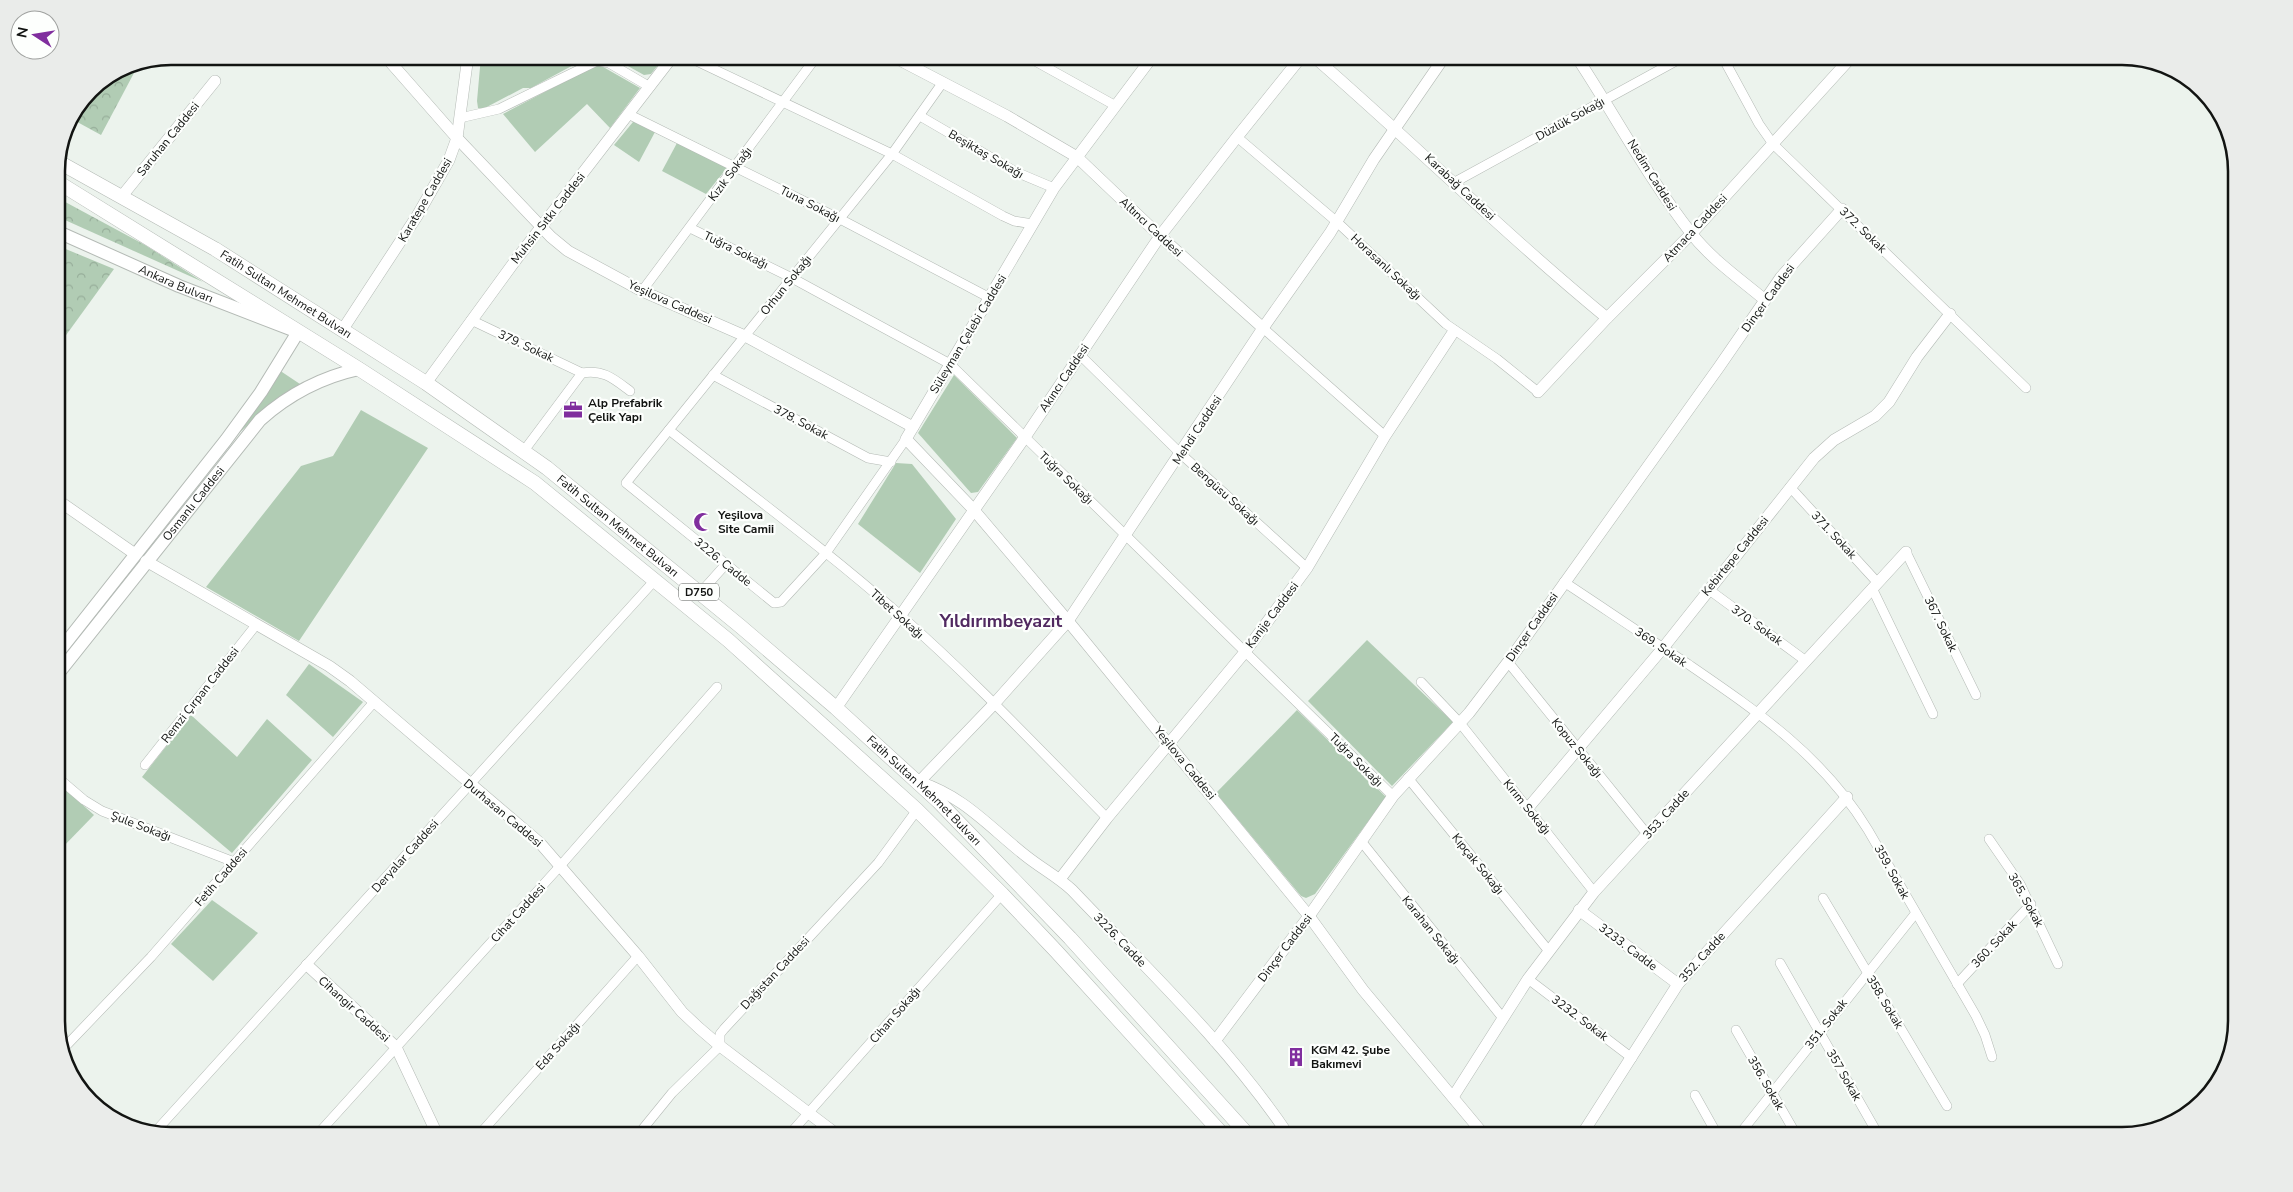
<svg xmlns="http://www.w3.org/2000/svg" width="2293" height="1192" viewBox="0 0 2293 1192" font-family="'Nunito Sans',sans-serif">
<defs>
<pattern id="forest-crowns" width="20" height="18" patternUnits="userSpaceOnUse" patternTransform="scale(1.25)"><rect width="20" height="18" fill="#b1ccb4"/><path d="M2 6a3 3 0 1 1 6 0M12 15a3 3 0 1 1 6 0" fill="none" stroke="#97ae9a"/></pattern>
</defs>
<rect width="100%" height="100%" fill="#ecf3ed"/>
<g fill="#b1ccb4">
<path d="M481,56H590L531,88H523L483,109L478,108L477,101Z"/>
<path d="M610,56H665L651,74L644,75Z"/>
<path d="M598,64L640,88L610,128L587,104L535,152L503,114Z"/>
<path d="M633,122H637L655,132L639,162L614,145Z"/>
<path d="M677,143L727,168L706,194L662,171Z"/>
<path d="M279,370L300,384L270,404L238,434Z"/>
<path d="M954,375L1017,438L978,492L971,493L918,433Z"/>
<path d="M361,410L428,448L299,641L206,587L301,466L333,456Z"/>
<path d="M896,463L912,464L956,519L920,573L858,524Z"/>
<path d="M1367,640L1453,722L1392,786L1308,701Z"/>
<path d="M309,664L363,702L333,737L286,695Z"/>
<path d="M1297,710L1386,797L1315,894L1306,898L1301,896L1216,793Z"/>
<path d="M191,715L237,757L267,719L312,760L232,853L142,777Z"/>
<path d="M57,782L94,815L61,849L57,845Z"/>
<path d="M212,900L258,933L213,981L171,944Z"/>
</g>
<g fill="url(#forest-crowns)">
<path d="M125,67L134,73L101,135L70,118L90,90Z"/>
<path d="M56,197L145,245L203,282L56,216Z"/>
<path d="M56,245L114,269L56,349Z"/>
</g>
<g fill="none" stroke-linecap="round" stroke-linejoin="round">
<g stroke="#b4bab5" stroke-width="10">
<g id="minor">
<path d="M686,56L892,154L1003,216L1014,221L1033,224"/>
<path d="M1026,56L1116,106"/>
<path d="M1722,56L1759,124L1773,144L2026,388"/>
<path d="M628,114L840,219L990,298"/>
<path d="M920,116L1016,172L1054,188"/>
<path d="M460,118L499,109L597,61L609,63L650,87"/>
<path d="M1237,137L1337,222L1446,324L1497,359L1538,392"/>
<path d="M1455,182L1685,56"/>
<path d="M690,228L792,278L950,364L1393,796"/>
<path d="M642,291L817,56"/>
<path d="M471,320L582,373"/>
<path d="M1263,328L1385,436"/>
<path d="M1080,355L1181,454L1307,568"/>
<path d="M582,373C603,369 614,379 630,391"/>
<path d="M713,375L868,458L891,462"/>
<path d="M669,430C746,491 825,549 899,614C972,678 1039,749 1107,818"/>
<path d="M906,439L826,553L781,602L774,603L626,483L892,154L943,82"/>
<path d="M523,452L582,373"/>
<path d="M1790,487L1877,582"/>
<path d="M1906,552L1976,695"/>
<path d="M1564,582C1605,609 1646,637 1688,664C1758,712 1823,756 1868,830L1976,1016L1985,1035L1992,1057"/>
<path d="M1872,588L1933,714"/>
<path d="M1708,589L1806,661"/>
<path d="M700,593L726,564"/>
<path d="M1508,662L1647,834"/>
<path d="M1421,682L1460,723L1594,892"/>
<path d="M145,765L256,625"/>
<path d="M57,777L84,800L102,811L234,862"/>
<path d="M1408,778L1548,950"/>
<path d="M1989,839L2020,884L2058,964"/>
<path d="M1361,841L1502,1017"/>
<path d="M1823,898L1947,1106"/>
<path d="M1780,963L1879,1136"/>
<path d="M1528,979L1632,1058"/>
<path d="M1957,984L2031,904"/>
<path d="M1736,1030L1797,1136"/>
<path d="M63,1049L151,957L374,702"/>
<path d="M1695,1095L1718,1136"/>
<path d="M155,1132L655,580"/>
<path d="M316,1136L561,865L717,687"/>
<path d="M478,1136L638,956"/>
<path d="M637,1136L672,1093L720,1046V1034L724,1029L878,863L917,810"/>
<path d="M788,1136L1002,894"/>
<path d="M1738,1136L1915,914"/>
</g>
</g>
<g stroke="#b4bab5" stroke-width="12">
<g id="tertiary">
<path d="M385,56L457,138L551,237L568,251L642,291L745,336L913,427"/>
<path d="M892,56L1007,116L1077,157L1160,236L1263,328"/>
<path d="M1153,56L1054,188L906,439L973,509L1068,621L1309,916L1363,990L1485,1136"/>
<path d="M1313,56C1412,142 1506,235 1607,318"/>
<path d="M1576,56C1615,115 1648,178 1691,233C1711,259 1740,279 1765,300"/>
<path d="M122,196L215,81"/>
<path d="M343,329L417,216L449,160L457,138L468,56"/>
<path d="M426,383L515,261L673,56"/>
<path d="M1538,392L1607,318L1691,234L1847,62"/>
<path d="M56,499L135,554"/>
<path d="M146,561L329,666L350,681L540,843L638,956L682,1012L699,1028L720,1046L839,1136"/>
<path d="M836,708L1025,437L1160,236L1237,137L1302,56"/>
<path d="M1528,808L1663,648L1814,458L1834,440L1875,416L1889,402L1917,357L1950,314"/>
<path d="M1060,879L1107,818L1245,652L1307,568L1385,436L1454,331"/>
<path d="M1579,910L1678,984"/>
<path d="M307,965L396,1047L438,1136"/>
<path d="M1215,1041L1309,916L1393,796L1469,713L1508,662L1719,367L1781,277L1842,209"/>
<path d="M1453,1097L1528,979L1594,892L1906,552"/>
<path d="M1289,1136C1228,1045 1147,969 1072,890C1058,877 1041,868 1026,856C989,827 965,797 919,782L994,704L1068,621L1263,328L1330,233L1374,159L1445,56"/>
<path d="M1581,1136L1678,984L1847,797"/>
</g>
</g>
<g stroke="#b4bab5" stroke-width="14">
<g id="secondary">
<path id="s1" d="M56,231L179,286L298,332L261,392L226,440L57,654"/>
<path id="s2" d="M57,675L260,420C288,395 322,377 359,369"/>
</g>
</g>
<g stroke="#b4bab5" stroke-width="15">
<g id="trunk">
<path id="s3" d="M57,161L215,249L426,383L547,468L740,626L836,708L938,801L1070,938L1249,1136"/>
<path d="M56,181L359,369L535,483L728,640L917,810L1002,894L1056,951L1224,1136"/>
</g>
</g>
<use href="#minor" stroke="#fff" stroke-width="9"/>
<use href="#tertiary" stroke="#fff" stroke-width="11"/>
<use href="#secondary" stroke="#fff" stroke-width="12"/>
<use href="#trunk" stroke="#fff" stroke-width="14"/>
</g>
<defs>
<g id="office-bare" transform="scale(1.5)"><path d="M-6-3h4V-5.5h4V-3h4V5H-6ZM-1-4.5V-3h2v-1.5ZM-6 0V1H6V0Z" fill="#802e9e" stroke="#fdfffd" stroke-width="2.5" paint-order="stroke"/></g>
<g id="mosque-bare" transform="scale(1.5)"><path d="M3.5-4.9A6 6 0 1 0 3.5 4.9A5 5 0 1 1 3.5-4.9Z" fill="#802e9e" stroke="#fdfffd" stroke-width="2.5" paint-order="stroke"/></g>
<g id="building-bare" transform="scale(1.5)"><path d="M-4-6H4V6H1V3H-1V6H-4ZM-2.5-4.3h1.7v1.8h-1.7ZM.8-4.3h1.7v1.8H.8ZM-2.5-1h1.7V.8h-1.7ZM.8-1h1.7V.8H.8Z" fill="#802e9e" stroke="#fdfffd" stroke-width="2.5" paint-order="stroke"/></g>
</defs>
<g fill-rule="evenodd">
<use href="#office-bare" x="573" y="410"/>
<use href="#mosque-bare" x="703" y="522"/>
<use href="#building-bare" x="1296" y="1057"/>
</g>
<g text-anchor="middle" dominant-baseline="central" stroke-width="4.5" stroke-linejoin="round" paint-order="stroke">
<rect fill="#fdfffd" stroke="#585a58" stroke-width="1" x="679" y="583.5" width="40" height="17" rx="4"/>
<g font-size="11" font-weight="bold" fill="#121412">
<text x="699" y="592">D750</text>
</g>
<g font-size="12" fill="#121412" stroke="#fdfffd">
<text transform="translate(1570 119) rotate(-29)">Düzlük Sokağı</text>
<text transform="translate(168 139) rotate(-51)">Saruhan Caddesi</text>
<text transform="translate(986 154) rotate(30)">Beşiktaş Sokağı</text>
<text transform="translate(730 174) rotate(-53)">Kızık Sokağı</text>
<text transform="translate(1652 175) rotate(58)">Nedim Caddesi</text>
<text transform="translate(1460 187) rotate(43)">Karabağ Caddesi</text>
<text transform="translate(425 200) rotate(-60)">Karatepe Caddesi</text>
<text transform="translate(810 204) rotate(27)">Tuna Sokağı</text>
<text transform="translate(548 218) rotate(-52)">Muhsin Sıtkı Caddesi</text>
<text transform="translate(1151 227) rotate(43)">Altıncı Caddesi</text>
<text transform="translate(1695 228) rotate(-47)">Atmaca Caddesi</text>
<text transform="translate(1863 230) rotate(44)">372. Sokak</text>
<text transform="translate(736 250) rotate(26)">Tuğra Sokağı</text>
<text transform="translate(1386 267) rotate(43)">Horasanlı Sokağı</text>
<text stroke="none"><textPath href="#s1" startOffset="131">Ankara Bulvarı</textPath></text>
<text transform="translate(786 285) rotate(-51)">Orhun Sokağı</text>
<text stroke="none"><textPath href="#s3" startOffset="265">Fatih Sultan Mehmet Bulvarı</textPath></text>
<text transform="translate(1768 298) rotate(-54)">Dinçer Caddesi</text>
<text transform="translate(670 302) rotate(24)">Yeşilova Caddesi</text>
<text transform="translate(968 334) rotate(-59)">Süleyman Çelebi Caddesi</text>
<text transform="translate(526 346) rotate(25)">379. Sokak</text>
<text transform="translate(1064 378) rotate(-56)">Akıncı Caddesi</text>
<text transform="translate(801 422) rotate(28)">378. Sokak</text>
<text transform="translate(1197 430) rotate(-57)">Mehdi Caddesi</text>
<text transform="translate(1066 478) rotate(44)">Tuğra Sokağı</text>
<text transform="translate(1225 494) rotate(42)">Bengüsu Sokağı</text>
<text stroke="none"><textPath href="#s2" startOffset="219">Osmanlı Caddesi</textPath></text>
<text stroke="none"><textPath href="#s3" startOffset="670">Fatih Sultan Mehmet Bulvarı</textPath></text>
<text transform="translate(1834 535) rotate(47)">371. Sokak</text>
<text transform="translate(1735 556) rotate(-51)">Kebirtepe Caddesi</text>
<text transform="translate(723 562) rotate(39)">3226. Cadde</text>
<text transform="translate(897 614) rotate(42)">Tibet Sokağı</text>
<text transform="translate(1272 615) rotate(-53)">Kanije Caddesi</text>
<text transform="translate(1941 624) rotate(64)">367. Sokak</text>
<text transform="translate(1757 625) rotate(36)">370. Sokak</text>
<text transform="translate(1532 627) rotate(-55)">Dinçer Caddesi</text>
<text transform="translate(1661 647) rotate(34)">369. Sokak</text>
<text transform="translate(200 695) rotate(-52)">Remzi Çırpan Caddesi</text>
<text transform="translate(1577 748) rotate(51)">Kopuz Sokağı</text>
<text transform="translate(1356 760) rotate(45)">Tuğra Sokağı</text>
<text transform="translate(1185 763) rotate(51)">Yeşilova Caddesi</text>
<text stroke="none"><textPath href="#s3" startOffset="1075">Fatih Sultan Mehmet Bulvarı</textPath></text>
<text transform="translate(1527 807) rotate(51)">Kırım Sokağı</text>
<text transform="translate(503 813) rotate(40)">Durhasan Caddesi</text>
<text transform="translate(1666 814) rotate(-48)">353. Cadde</text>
<text transform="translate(141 826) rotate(21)">Şule Sokağı</text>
<text transform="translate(405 856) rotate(-48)">Deryalar Caddesi</text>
<text transform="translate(1478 864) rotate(51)">Kıpçak Sokağı</text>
<text transform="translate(1892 872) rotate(61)">359. Sokak</text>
<text transform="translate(221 877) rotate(-49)">Fetih Caddesi</text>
<text transform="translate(2026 900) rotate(61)">365. Sokak</text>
<text transform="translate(518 913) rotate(-48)">Cihat Caddesi</text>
<text transform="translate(1431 930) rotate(51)">Karahan Sokağı</text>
<text transform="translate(1120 940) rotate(46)">3226. Cadde</text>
<text transform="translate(1994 944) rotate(-47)">360. Sokak</text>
<text transform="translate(1628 947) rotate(37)">3233. Cadde</text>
<text transform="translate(1285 948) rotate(-53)">Dinçer Caddesi</text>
<text transform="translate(1702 957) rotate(-48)">352. Cadde</text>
<text transform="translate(775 973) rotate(-47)">Dağıstan Caddesi</text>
<text transform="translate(1885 1002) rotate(59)">358. Sokak</text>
<text transform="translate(354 1009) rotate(42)">Cihangir Caddesi</text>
<text transform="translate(895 1015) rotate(-49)">Cihan Sokağı</text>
<text transform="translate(1580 1018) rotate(37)">3232. Sokak</text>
<text transform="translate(1826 1024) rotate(-52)">351. Sokak</text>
<text transform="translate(558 1046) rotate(-48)">Eda Sokağı</text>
<text transform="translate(1844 1075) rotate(60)">357 Sokak</text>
<text transform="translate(1766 1083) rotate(60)">356. Sokak</text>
</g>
<g font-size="12" font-weight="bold" fill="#121412" stroke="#fdfffd" text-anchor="start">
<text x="588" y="403">Alp Prefabrik<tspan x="588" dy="14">Çelik Yapı</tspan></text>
<text x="718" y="515">Yeşilova<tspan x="718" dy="14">Site Camii</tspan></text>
<text x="1311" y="1050">KGM 42. Şube<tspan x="1311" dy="14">Bakımevi</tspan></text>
</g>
<g font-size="18" font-weight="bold" fill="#502960" stroke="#fdfffd">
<text x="1001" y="621">Yıldırımbeyazıt</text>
</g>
</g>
<path d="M0 0H2293V1192H0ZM171 65H2122A106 106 0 0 1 2228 171V1021A106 106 0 0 1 2122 1127H171A106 106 0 0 1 65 1021V171A106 106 0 0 1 171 65Z" fill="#eaecea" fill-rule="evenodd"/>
<path fill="none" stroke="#121412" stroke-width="2.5" d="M171 65H2122A106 106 0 0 1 2228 171V1021A106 106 0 0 1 2122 1127H171A106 106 0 0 1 65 1021V171A106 106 0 0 1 171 65Z"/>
<g transform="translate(35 35) rotate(282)"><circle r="24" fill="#fdfffd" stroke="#9fa19f"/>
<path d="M0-4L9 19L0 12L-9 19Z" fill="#802e9e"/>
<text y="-8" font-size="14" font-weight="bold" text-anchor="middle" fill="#121412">N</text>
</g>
</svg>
